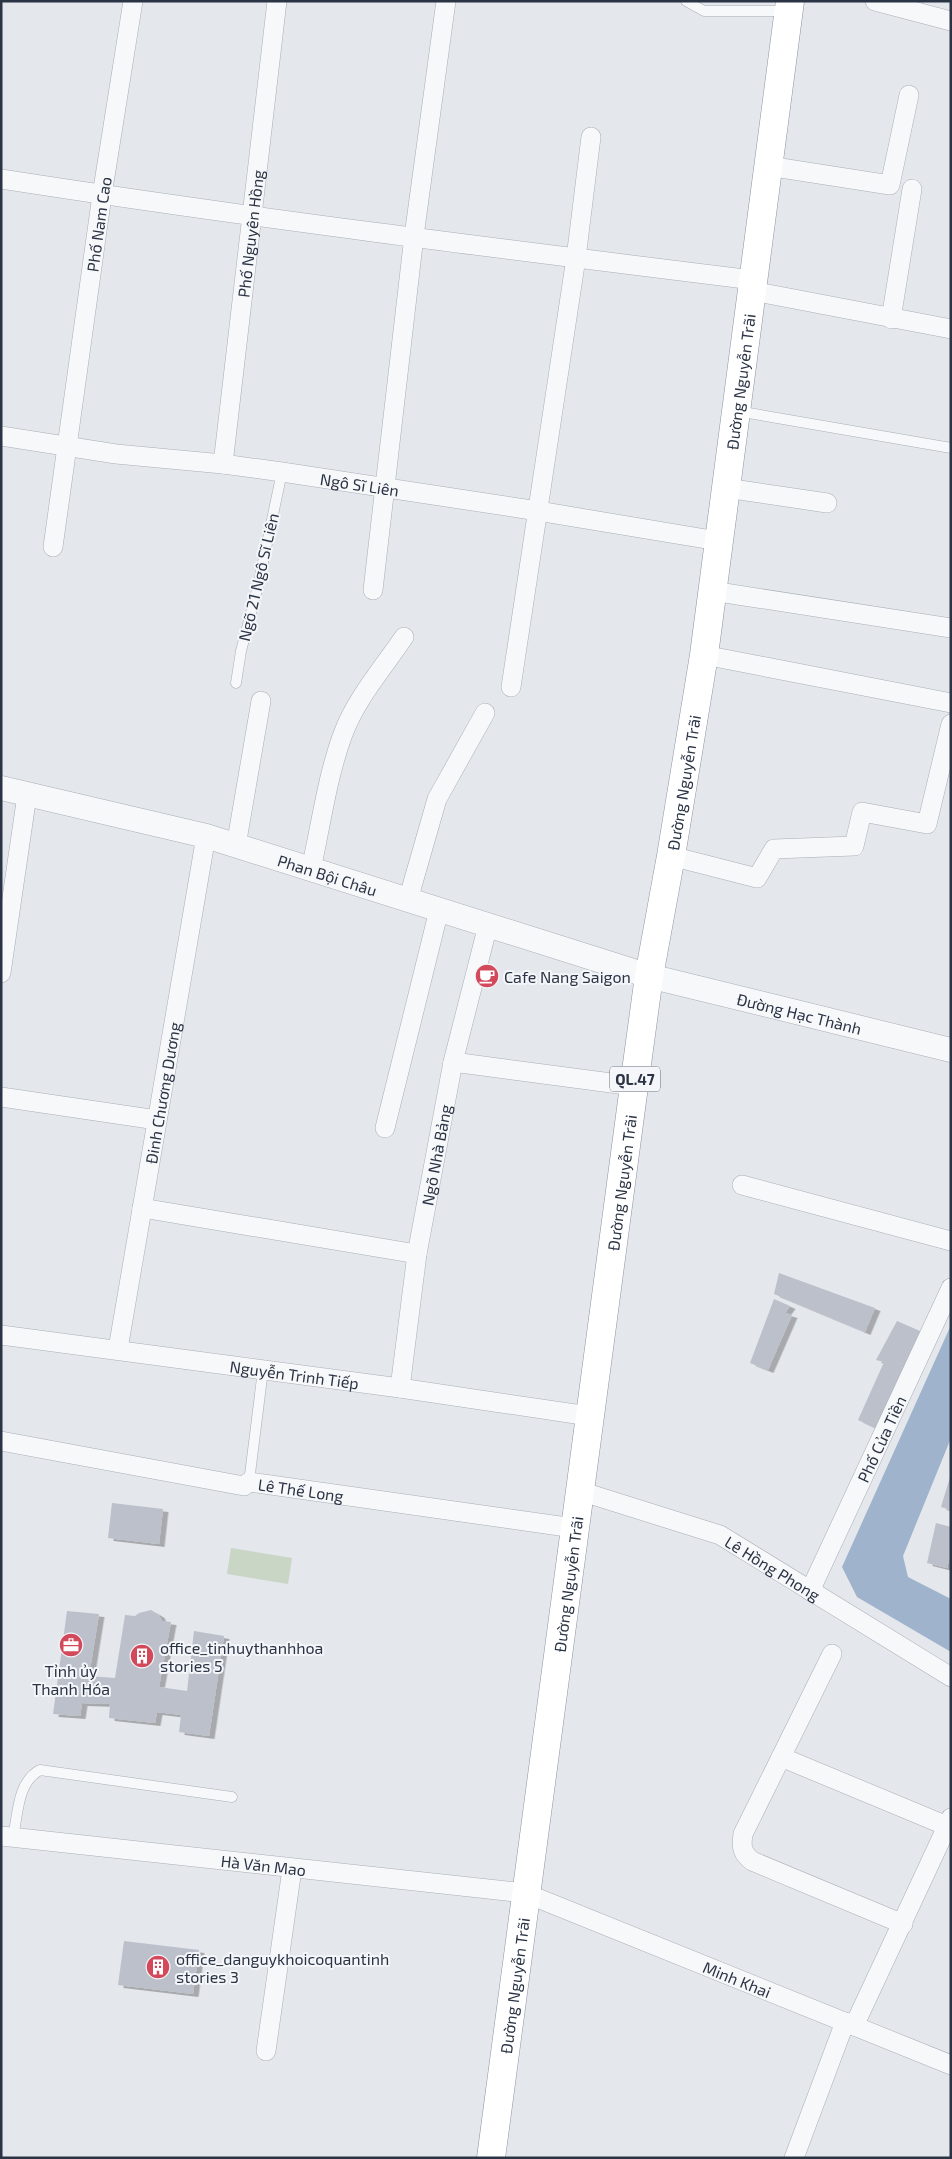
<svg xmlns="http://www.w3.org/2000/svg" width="952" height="2159" viewBox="0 0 952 2159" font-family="'Exo 2',sans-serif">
<defs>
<filter id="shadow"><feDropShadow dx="5.5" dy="3" stdDeviation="0" flood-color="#0004"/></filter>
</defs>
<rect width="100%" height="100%" fill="#e4e7ec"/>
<path fill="#c9d6c5" d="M231,1548L292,1558L288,1584L227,1574Z"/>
<path fill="#9fb4cc" d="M951,1325V1438L903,1556L908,1577L951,1599V1652L857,1597L842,1567Z"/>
<g fill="#bbc0ca" filter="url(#shadow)">
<path d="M779,1273L875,1308L865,1332L774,1294Z"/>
<path d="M774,1299L790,1306L785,1313L792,1315L768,1370L750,1363Z"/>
<path d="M897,1321L920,1331L875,1428L858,1420L884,1362L876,1360Z"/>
<path d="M951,1474V1510L941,1507Z"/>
<path d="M112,1503L163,1509L159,1544L108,1538Z"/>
<path d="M936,1523L951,1527V1552L947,1568L927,1563Z"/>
<path d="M151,1610L159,1615L162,1621L171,1622L159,1687L187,1691L194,1631L224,1636L209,1736L179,1732L181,1715L157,1712L155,1723L109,1718L110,1704L82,1703L80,1716L53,1714L67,1611L99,1614L89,1676L115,1678L125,1615L135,1616L139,1613Z"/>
<path d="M124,1941L199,1950L193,1994L118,1985Z"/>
</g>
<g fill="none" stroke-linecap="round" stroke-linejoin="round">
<g stroke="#a9aeb7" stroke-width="11">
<g id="service">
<path d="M686,1L704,11H788"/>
<path d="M737,411L951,448"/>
<path d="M236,683L241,651L258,586L282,472"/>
<path d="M249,1482L263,1370"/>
<path d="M13,1837C18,1815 17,1782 40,1770L232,1797"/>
</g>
</g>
<g stroke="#a9aeb7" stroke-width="20">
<g id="minor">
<path d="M875,1L951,21"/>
<path d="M768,166L890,185L909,95"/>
<path d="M1,179C251,218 502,249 753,280"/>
<path d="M752,291L951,329"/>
<path d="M891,319L912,189"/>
<path id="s1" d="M1,436L116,454L223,464L282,472L538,511L718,541"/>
<path id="s2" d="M223,464L277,1"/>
<path d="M726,488L827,503"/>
<path id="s3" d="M53,547L102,195L133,1"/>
<path d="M373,590L414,236L446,1"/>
<path d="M712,591L951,628"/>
<path d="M704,655L951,703"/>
<path d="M511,687L576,258L591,137"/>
<path d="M236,846L261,701"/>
<path d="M671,856L757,878L774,849L854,846L862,812L927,824L951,724"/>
<path d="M311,869C321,825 327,777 343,734C356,699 383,668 404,637"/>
<path d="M408,900L437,799L485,713"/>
<path d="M1,973L27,795"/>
<path d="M453,1062L634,1086"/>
<path d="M1,1097L157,1120"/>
<path d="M385,1128L439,910"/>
<path d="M742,1185L951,1241"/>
<path d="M142,1208L417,1254"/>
<path id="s4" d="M1,1335L400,1388L589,1416"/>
<path id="s5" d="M118,1349L206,836"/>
<path id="s6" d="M400,1388L417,1254L453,1062L488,925"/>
<path id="s7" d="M1,1441L244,1486L249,1482L574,1528"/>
<path id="s8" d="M580,1491L720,1535L951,1677"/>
<path id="s9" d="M810,1591L951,1288"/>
<path d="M832,1654L743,1834C741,1847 742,1853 752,1861L903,1924"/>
<path d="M781,1757L947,1826"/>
<path id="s10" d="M1,1836L525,1893L951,2065"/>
<path d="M854,2026L951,1818"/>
<path d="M266,2051L292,1869"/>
<path d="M794,2158L845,2022"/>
</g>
</g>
<g stroke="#a9aeb7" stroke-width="25">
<g id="tertiary">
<path id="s11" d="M1,788L206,836L649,976L951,1050"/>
</g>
</g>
<g stroke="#8b94a3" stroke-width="29">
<g id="trunk">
<path id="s12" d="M491,2158L634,1086L649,976L671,856L704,655L790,1"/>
</g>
</g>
<use href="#service" stroke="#f7f8fa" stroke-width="10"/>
<use href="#minor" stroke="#f7f8fa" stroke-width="19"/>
<use href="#tertiary" stroke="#f7f8fa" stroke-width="24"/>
<use href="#trunk" stroke="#fff" stroke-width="28"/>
</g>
<defs>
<g id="cafe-disc" transform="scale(1.25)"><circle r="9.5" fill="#d1495b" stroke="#f4f6f9"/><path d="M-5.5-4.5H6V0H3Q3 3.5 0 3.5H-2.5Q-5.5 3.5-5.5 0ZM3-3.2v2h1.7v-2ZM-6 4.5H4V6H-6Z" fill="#fff"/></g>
<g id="office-disc" transform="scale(1.25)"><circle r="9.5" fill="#d1495b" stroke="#f4f6f9"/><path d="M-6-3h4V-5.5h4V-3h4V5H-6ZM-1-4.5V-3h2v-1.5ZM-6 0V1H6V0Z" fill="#fff"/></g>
<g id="building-disc" transform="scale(1.25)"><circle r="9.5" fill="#d1495b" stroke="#f4f6f9"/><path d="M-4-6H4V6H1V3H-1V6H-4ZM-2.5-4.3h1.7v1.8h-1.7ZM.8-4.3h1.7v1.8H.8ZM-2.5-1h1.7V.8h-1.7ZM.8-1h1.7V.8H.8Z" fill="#fff"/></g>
</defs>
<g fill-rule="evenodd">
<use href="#cafe-disc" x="487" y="976"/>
<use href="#office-disc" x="71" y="1645"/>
<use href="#building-disc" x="142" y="1656"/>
<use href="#building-disc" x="158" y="1967"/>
</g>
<g text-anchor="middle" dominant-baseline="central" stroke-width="4" stroke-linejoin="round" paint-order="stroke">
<rect fill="#f4f6f9" stroke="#676e7b" stroke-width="1" x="610" y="1066.5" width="50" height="25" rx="4"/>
<g font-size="15" font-weight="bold" fill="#2b3445">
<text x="635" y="1079">QL.47</text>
</g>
<g font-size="16" fill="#2b3445" stroke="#f4f6f9">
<text stroke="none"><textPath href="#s3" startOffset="326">Phố Nam Cao</textPath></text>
<text stroke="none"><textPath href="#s2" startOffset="232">Phố Nguyên Hồng</textPath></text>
<text stroke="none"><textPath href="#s12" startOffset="1794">Đường Nguyễn Trãi</textPath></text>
<text stroke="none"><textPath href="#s1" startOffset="362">Ngô Sĩ Liên</textPath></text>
<text transform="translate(258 577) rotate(-77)">Ngõ 21 Ngô Sĩ Liên</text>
<text stroke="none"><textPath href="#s12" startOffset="1389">Đường Nguyễn Trãi</textPath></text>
<text stroke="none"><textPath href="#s11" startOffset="338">Phan Bội Châu</textPath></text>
<text stroke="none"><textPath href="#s11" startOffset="830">Đường Hạc Thành</textPath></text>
<text stroke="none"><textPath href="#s5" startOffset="260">Đinh Chương Dương</textPath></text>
<text stroke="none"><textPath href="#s6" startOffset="236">Ngõ Nhà Bảng</textPath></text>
<text stroke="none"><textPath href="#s12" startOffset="984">Đường Nguyễn Trãi</textPath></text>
<text stroke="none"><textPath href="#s4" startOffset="296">Nguyễn Trinh Tiếp</textPath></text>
<text stroke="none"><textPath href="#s9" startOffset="168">Phố Cửa Tiền</textPath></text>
<text stroke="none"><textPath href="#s7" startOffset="306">Lê Thế Long</textPath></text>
<text stroke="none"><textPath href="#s8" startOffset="209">Lê Hồng Phong</textPath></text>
<text stroke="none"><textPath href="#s12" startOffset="579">Đường Nguyễn Trãi</textPath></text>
<text stroke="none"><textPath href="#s10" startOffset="264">Hà Văn Mao</textPath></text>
<text stroke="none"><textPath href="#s10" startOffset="756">Minh Khai</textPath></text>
<text stroke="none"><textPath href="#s12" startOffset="174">Đường Nguyễn Trãi</textPath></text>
</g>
<g font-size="16" fill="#2b3445" stroke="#f4f6f9" text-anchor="start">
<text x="504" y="976">Cafe Nang Saigon</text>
<text x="160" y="1647">office_tinhuythanhhoa<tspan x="160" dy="18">stories 5</tspan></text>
<text x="71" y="1670" text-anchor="middle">Tỉnh ủy<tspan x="71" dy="18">Thanh Hóa</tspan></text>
<text x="176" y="1958">office_danguykhoicoquantinh<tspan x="176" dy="18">stories 3</tspan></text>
</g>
</g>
<rect width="952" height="2159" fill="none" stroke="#2b3445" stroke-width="5"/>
</svg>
